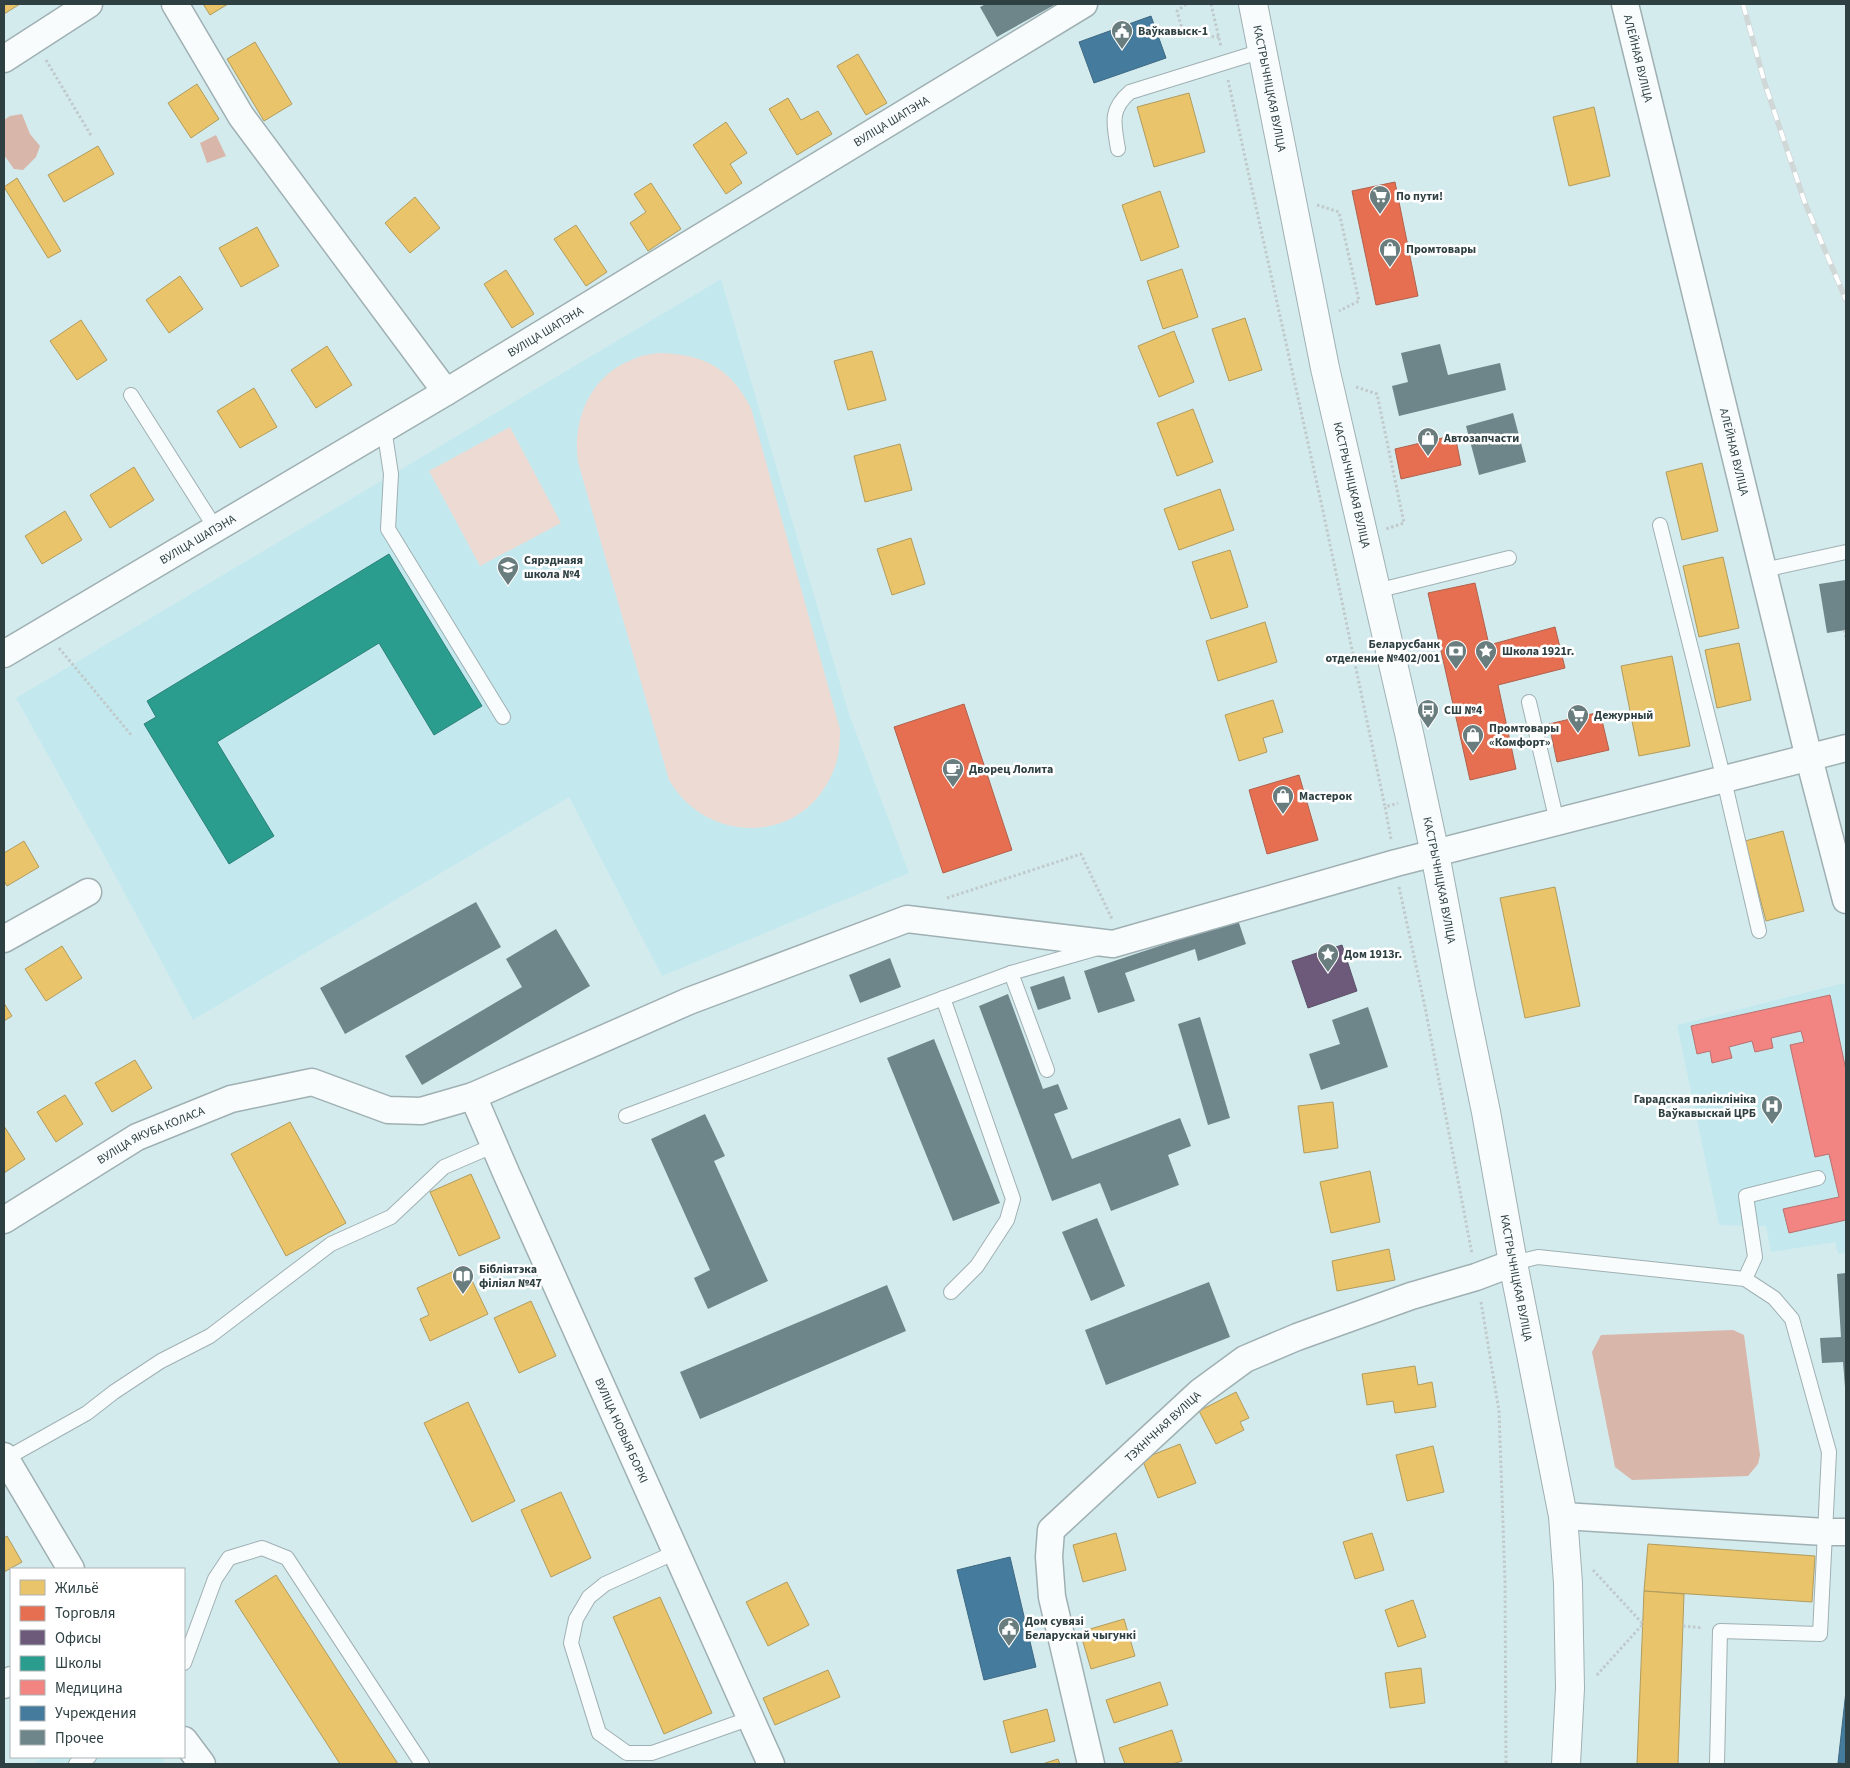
<svg xmlns="http://www.w3.org/2000/svg" width="1850" height="1768" viewBox="0 0 1850 1768" font-family="'Source Sans 3',sans-serif">
<rect width="100%" height="100%" fill="#d4ebee"/>
<g fill="#c3e9ef">
<path d="M721,279L849,714L909,873L662,976L569,797L193,1020L111,868L16,698Z"/>
<path d="M1844,983L1846,992V1253L1838,1254L1835,1242L1771,1252L1766,1226L1719,1225L1677,1025Z"/>
<path d="M45,1757H161L166,1764H32Z"/>
</g>
<g fill="#ecdad3">
<path d="M659,353C703,354 730,367 751,408L840,729C840,745 839,760 832,774C801,845 707,845 669,780L578,462C572,418 591,374 636,358C643,355 651,354 659,353Z"/>
<path d="M510,427L561,523L480,566L429,471Z"/>
</g>
<g fill="#d9b6aa">
<path d="M22,114L30,134L40,146L36,157L23,170L14,169L4,155V120L10,116Z"/>
<path d="M216,135L226,156L207,163L200,143Z"/>
<path d="M1733,1330L1744,1335L1760,1455L1758,1464L1748,1476L1632,1480L1615,1467L1592,1352L1601,1335Z"/>
</g>
<g fill="#e9c46a" stroke="#b19c5e">
<path d="M4,4H20L4,14Z"/>
<path d="M203,4H228L210,15Z"/>
<path d="M255,42L292,104L264,121L227,59Z"/>
<path d="M858,54L887,103L866,115L837,66Z"/>
<path d="M197,84L219,119L191,138L168,103Z"/>
<path d="M1189,93L1205,152L1154,167L1137,107Z"/>
<path d="M788,98L801,120L818,111L832,134L797,155L769,109Z"/>
<path d="M1594,107L1610,176L1569,186L1553,117Z"/>
<path d="M726,122L747,153L730,164L742,183L726,194L693,145Z"/>
<path d="M98,146L114,174L64,202L48,175Z"/>
<path d="M17,178L61,251L48,258L4,187Z"/>
<path d="M651,183L681,229L648,251L630,223L646,212L634,194Z"/>
<path d="M1160,191L1179,247L1141,261L1122,205Z"/>
<path d="M415,197L440,228L410,253L385,223Z"/>
<path d="M576,225L607,272L586,286L554,239Z"/>
<path d="M257,227L279,266L241,287L219,248Z"/>
<path d="M1182,269L1198,317L1163,329L1147,281Z"/>
<path d="M506,270L534,314L512,328L484,284Z"/>
<path d="M180,276L203,309L169,333L146,300Z"/>
<path d="M1245,318L1262,370L1229,381L1212,329Z"/>
<path d="M81,320L107,360L77,380L50,341Z"/>
<path d="M1174,331L1194,382L1159,397L1138,346Z"/>
<path d="M327,346L352,385L316,408L291,370Z"/>
<path d="M872,351L886,400L848,410L834,361Z"/>
<path d="M254,388L277,427L240,448L217,411Z"/>
<path d="M1193,409L1213,462L1177,476L1157,423Z"/>
<path d="M900,444L912,490L865,502L854,456Z"/>
<path d="M1702,463L1718,531L1682,540L1666,472Z"/>
<path d="M134,467L154,500L110,528L90,495Z"/>
<path d="M1220,489L1234,530L1179,550L1164,509Z"/>
<path d="M65,511L82,540L42,564L25,536Z"/>
<path d="M911,538L925,584L892,595L877,549Z"/>
<path d="M1230,550L1248,607L1211,619L1192,562Z"/>
<path d="M1723,557L1739,628L1699,637L1683,566Z"/>
<path d="M1265,622L1277,662L1218,681L1206,641Z"/>
<path d="M1739,643L1751,700L1717,708L1705,650Z"/>
<path d="M1672,656L1690,746L1639,756L1621,666Z"/>
<path d="M1273,700L1283,732L1263,738L1267,752L1239,761L1225,715Z"/>
<path d="M1783,831L1804,911L1766,921L1745,841Z"/>
<path d="M24,841L39,867L7,886L4,881V853Z"/>
<path d="M1555,887L1580,1006L1525,1018L1500,898Z"/>
<path d="M62,946L82,978L46,1001L25,969Z"/>
<path d="M4,1003L12,1016L4,1021Z"/>
<path d="M135,1060L152,1088L112,1112L95,1083Z"/>
<path d="M65,1095L83,1124L56,1142L37,1112Z"/>
<path d="M1333,1102L1338,1148L1304,1153L1298,1106Z"/>
<path d="M290,1122L346,1223L286,1256L231,1154Z"/>
<path d="M4,1126L25,1159L4,1173Z"/>
<path d="M1370,1171L1380,1222L1331,1233L1320,1182Z"/>
<path d="M471,1174L500,1238L459,1256L430,1192Z"/>
<path d="M1389,1249L1395,1280L1337,1291L1332,1261Z"/>
<path d="M465,1266L488,1314L430,1341L420,1319L429,1315L417,1288Z"/>
<path d="M531,1301L556,1356L519,1373L494,1318Z"/>
<path d="M1415,1366L1418,1385L1432,1382L1436,1407L1395,1413L1393,1401L1367,1405L1362,1374Z"/>
<path d="M1236,1392L1249,1418L1240,1422L1244,1430L1216,1444L1199,1411Z"/>
<path d="M468,1402L515,1501L472,1522L424,1423Z"/>
<path d="M1180,1444L1196,1483L1158,1498L1142,1459Z"/>
<path d="M1433,1446L1444,1492L1407,1501L1396,1455Z"/>
<path d="M561,1492L591,1558L551,1577L521,1510Z"/>
<path d="M1116,1533L1126,1570L1083,1582L1073,1545Z"/>
<path d="M1372,1533L1384,1570L1355,1579L1343,1542Z"/>
<path d="M7,1536L22,1562L4,1572V1538Z"/>
<path d="M1648,1544L1815,1556L1812,1602L1644,1591Z"/>
<path d="M276,1575L398,1764H340L235,1601Z"/>
<path d="M787,1582L809,1625L768,1646L746,1602Z"/>
<path d="M1644,1591L1684,1594L1678,1764H1637Z"/>
<path d="M660,1597L712,1713L664,1734L613,1617Z"/>
<path d="M1413,1600L1426,1637L1398,1647L1385,1610Z"/>
<path d="M1124,1619L1135,1656L1091,1669L1080,1632Z"/>
<path d="M1421,1668L1425,1703L1390,1708L1385,1673Z"/>
<path d="M828,1670L840,1697L775,1725L763,1698Z"/>
<path d="M1160,1682L1168,1705L1114,1723L1106,1700Z"/>
<path d="M1047,1709L1055,1741L1011,1753L1003,1721Z"/>
<path d="M1172,1730L1182,1761L1172,1764H1125L1119,1748Z"/>
<path d="M1058,1759L1060,1764H1042Z"/>
</g>
<g fill="#e76f51" stroke="#b0614c">
<path d="M1395,182L1418,296L1376,305L1352,191Z"/>
<path d="M1455,435L1461,465L1401,479L1395,449Z"/>
<path d="M1475,583L1489,645L1555,627L1565,668L1498,685L1516,769L1470,780L1428,593Z"/>
<path d="M964,704L1012,850L943,873L894,727Z"/>
<path d="M1600,712L1609,750L1557,762L1549,724Z"/>
<path d="M1299,775L1318,840L1267,854L1249,790Z"/>
</g>
<path fill="#6d597a" stroke="#5a5269" d="M1342,945L1357,991L1308,1008L1292,961Z"/>
<path fill="#2a9d8f" stroke="#2c8178" d="M389,554L482,706L434,735L379,643L217,742L274,836L229,864L144,724L156,717L147,701Z"/>
<path fill="#f28482" stroke="#b8706f" d="M1830,995L1846,1070V1220L1789,1233L1783,1209L1839,1197L1829,1154L1815,1157L1790,1045L1804,1042L1801,1031L1771,1038L1773,1048L1755,1052L1752,1041L1729,1047L1732,1058L1712,1063L1710,1051L1697,1054L1691,1026Z"/>
<g fill="#457b9d" stroke="#3e6982">
<path d="M1151,16L1166,58L1094,83L1079,42Z"/>
<path d="M1010,1557L1036,1667L984,1680L957,1570Z"/>
<path d="M1846,1691V1764L1838,1763Z"/>
</g>
<g fill="#6e8689">
<path d="M986,4H1056L997,37L980,7Z"/>
<path d="M1440,344L1448,375L1500,363L1506,390L1399,416L1392,386L1408,382L1401,353Z"/>
<path d="M1513,413L1526,462L1479,475L1466,426Z"/>
<path d="M1846,580V630L1827,633L1819,584Z"/>
<path d="M476,902L501,947L345,1034L320,988Z"/>
<path d="M1238,920L1246,944L1198,961L1195,949L1125,973L1135,1001L1098,1013L1084,971Z"/>
<path d="M556,929L590,986L422,1085L405,1056L522,987L506,959Z"/>
<path d="M890,958L901,987L860,1003L849,975Z"/>
<path d="M1064,976L1071,999L1038,1010L1030,987Z"/>
<path d="M1008,994L1043,1089L1058,1084L1068,1109L1054,1114L1072,1159L1180,1118L1191,1146L1168,1155L1179,1185L1111,1211L1100,1183L1052,1201L979,1006Z"/>
<path d="M1368,1007L1388,1067L1321,1090L1309,1054L1340,1044L1332,1020Z"/>
<path d="M1200,1017L1230,1118L1208,1125L1178,1024Z"/>
<path d="M934,1039L1000,1203L953,1221L887,1058Z"/>
<path d="M705,1114L725,1156L714,1161L768,1281L708,1309L694,1278L710,1270L651,1139Z"/>
<path d="M1097,1218L1125,1286L1091,1301L1062,1232Z"/>
<path d="M1846,1273V1387H1845L1843,1362L1822,1363L1820,1338L1841,1337L1837,1274Z"/>
<path d="M1209,1282L1230,1337L1106,1385L1085,1330Z"/>
<path d="M887,1285L906,1331L700,1419L680,1372Z"/>
</g>
<g fill="none" stroke-linecap="round" stroke-linejoin="round">
<g stroke="#9fb0b3" stroke-width="16">
<g id="service">
<path d="M1118,149C1114,124 1109,110 1130,92L1262,51"/>
<path d="M131,395L216,529"/>
<path d="M384,428L391,474L388,529L503,717"/>
<path d="M1660,525L1724,780L1759,931"/>
<path d="M1764,570L1846,552"/>
<path d="M1376,591L1509,558"/>
<path d="M1529,702L1557,822"/>
<path d="M1011,973L1047,1070"/>
<path d="M943,998L1013,1199L1007,1220L977,1266L951,1292"/>
<path d="M626,1116L1011,973L1098,948"/>
<path d="M1513,1263L1538,1257L1745,1279L1774,1298L1792,1319L1829,1452L1820,1634L1720,1631L1717,1764"/>
<path d="M1745,1279L1755,1257L1746,1196L1818,1178"/>
<path d="M5,1459L87,1413L114,1392L161,1361L210,1336L331,1244L391,1217L444,1167L495,1145"/>
<path d="M676,1552L605,1584L589,1597L576,1619L571,1643L599,1733L627,1753H652L751,1718"/>
<path d="M184,1663L215,1579L229,1558L262,1548L287,1558L422,1764"/>
<path d="M76,1764L89,1757"/>
</g>
</g>
<g stroke="#9fb0b3" stroke-width="29">
<g id="minor">
<path d="M175,4L241,116L446,392"/>
<path id="s1" d="M1625,4L1809,758L1846,900"/>
<path d="M4,59L89,4"/>
<path id="s2" d="M4,654L446,392L1084,4"/>
<path d="M4,939L88,892"/>
<path id="s3" d="M473,1096L507,1175L771,1764"/>
<path id="s4" d="M4,1220L137,1137L231,1099L312,1082L388,1110L421,1111L473,1096L689,1001L907,919L1113,944L1396,863L1846,748"/>
<path d="M4,1456L71,1569"/>
<path d="M1563,1516L1825,1532H1846"/>
<path d="M4,1685L11,1680"/>
<path d="M184,1740L202,1764"/>
<path id="s5" d="M1091,1764L1052,1597L1049,1557L1051,1530L1200,1392L1245,1359L1297,1337L1411,1296L1476,1277L1513,1263"/>
</g>
</g>
<g stroke="#9fb0b3" stroke-width="30">
<g id="primary">
<path id="s6" d="M1253,4L1325,368L1409,733L1435,854L1461,991L1486,1112L1513,1263L1563,1516L1568,1583L1570,1688L1566,1764"/>
</g>
</g>
<g stroke="#c1cacb" stroke-width="3" stroke-dasharray="2.5 2.5" stroke-linecap="butt">
<path d="M1186,4L1177,11L1184,36L1219,37"/>
<path d="M1211,4L1221,47"/>
<path d="M1159,37L1182,29"/>
<path d="M46,60L92,137"/>
<path d="M1228,80L1323,511L1385,807"/>
<path d="M1317,205L1339,212L1359,301L1339,311"/>
<path d="M1356,387L1377,394L1404,523L1386,529"/>
<path d="M1844,630L1846,638"/>
<path d="M59,648L132,736"/>
<path d="M1391,839L1385,807L1398,803"/>
<path d="M1399,887L1425,1007L1472,1254"/>
<path d="M947,898L1081,854L1112,919"/>
<path d="M1481,1302L1499,1411L1505,1581L1506,1764"/>
<path d="M1593,1570L1643,1624L1596,1676"/>
<path d="M1683,1626L1702,1628"/>
</g>
<use href="#service" stroke="#f9fcfc" stroke-width="14"/>
<use href="#minor" stroke="#f9fcfc" stroke-width="26"/>
<use href="#primary" stroke="#f9fcfc" stroke-width="28"/>
<g stroke="#d0d7d7" stroke-width="5.5">
<path id="rail" d="M1743,4L1765,84L1805,203L1846,300"/>
</g>
<use href="#rail" stroke="#fff" stroke-width="4" stroke-dasharray="11" stroke-linecap="butt"/>
</g>
<defs>
<g id="civic-pin" transform="scale(1.125)"><path d="M0 17L-7.5 6A9.5 9.5 0 1 1 7.5 6Z" fill="#697c7e" stroke="#fff"/><path d="M-.6-6.5H3V-4.5H.6V-3L4-1V1h2V6H-6V1h2V-1L-.6-3ZM-1.2 2.5V6h2.4V2.5Z" fill="#fff"/></g>
<g id="supermarket-pin" transform="scale(1.125)"><path d="M0 17L-7.5 6A9.5 9.5 0 1 1 7.5 6Z" fill="#697c7e" stroke="#fff"/><path d="M-6-5.5h2.5l.6 2H6L4.5 2H-2.5L-4.4-4H-6ZM-1.5 3.2a1.3 1.3 0 1 0 .1 0ZM3 3.2a1.3 1.3 0 1 0 .1 0Z" fill="#fff"/></g>
<g id="shop-pin" transform="scale(1.125)"><path d="M0 17L-7.5 6A9.5 9.5 0 1 1 7.5 6Z" fill="#697c7e" stroke="#fff"/><path d="M-5-2.5h2.3a2.7 3.5 0 0 1 5.4 0H5L5.5 6h-11ZM-1.5-2.5h3a1.5 2.3 0 0 0-3 0Z" fill="#fff"/></g>
<g id="school-pin" transform="scale(1.125)"><path d="M0 17L-7.5 6A9.5 9.5 0 1 1 7.5 6Z" fill="#697c7e" stroke="#fff"/><path d="M0-5L7-2L0 1L-7-2ZM-4 1L0 2.5L4 1V4Q0 6-4 4Z" fill="#fff"/></g>
<g id="bank-pin" transform="scale(1.125)"><path d="M0 17L-7.5 6A9.5 9.5 0 1 1 7.5 6Z" fill="#697c7e" stroke="#fff"/><path d="M-6-4H6V4H-6ZM0-2.3a2.3 2.3 0 1 0 0 4.6a2.3 2.3 0 1 0 0-4.6Z" fill="#fff"/></g>
<g id="sight-pin" transform="scale(1.125)"><path d="M0 17L-7.5 6A9.5 9.5 0 1 1 7.5 6Z" fill="#697c7e" stroke="#fff"/><path d="M0-6L1.8-2.2L6-1.7L2.9 1.2L3.7 5.4L0 3.3L-3.7 5.4L-2.9 1.2L-6-1.7L-1.8-2.2Z" fill="#fff"/></g>
<g id="bus-pin" transform="scale(1.125)"><path d="M0 17L-7.5 6A9.5 9.5 0 1 1 7.5 6Z" fill="#697c7e" stroke="#fff"/><path d="M-5-6H5V4H4V6H2V4H-2V6H-4V4H-5ZM-3.5-4V0h7V-4ZM-3.5 1.2v1.5H-2V1.2ZM2 1.2v1.5H3.5V1.2Z" fill="#fff"/></g>
<g id="cafe-pin" transform="scale(1.125)"><path d="M0 17L-7.5 6A9.5 9.5 0 1 1 7.5 6Z" fill="#697c7e" stroke="#fff"/><path d="M-5.5-4.5H6V0H3Q3 3.5 0 3.5H-2.5Q-5.5 3.5-5.5 0ZM3-3.2v2h1.7v-2ZM-6 4.5H4V6H-6Z" fill="#fff"/></g>
<g id="hospital-pin" transform="scale(1.125)"><path d="M0 17L-7.5 6A9.5 9.5 0 1 1 7.5 6Z" fill="#697c7e" stroke="#fff"/><path d="M-5-5h3v3.5h4V-5h3V5h-3V1.5h-4V5h-3Z" fill="#fff"/></g>
<g id="library-pin" transform="scale(1.125)"><path d="M0 17L-7.5 6A9.5 9.5 0 1 1 7.5 6Z" fill="#697c7e" stroke="#fff"/><path d="M-6-4Q-3-5.5-.7-3.5V5Q-3 3-6 4ZM6-4Q3-5.5 .7-3.5V5Q3 3 6 4Z" fill="#fff"/></g>
</defs>
<g fill-rule="evenodd">
<use href="#civic-pin" x="1122" y="31"/>
<use href="#supermarket-pin" x="1380" y="196"/>
<use href="#shop-pin" x="1390" y="249"/>
<use href="#shop-pin" x="1428" y="438"/>
<use href="#school-pin" x="508" y="567"/>
<use href="#bank-pin" x="1456" y="651"/>
<use href="#sight-pin" x="1486" y="651"/>
<use href="#bus-pin" x="1428" y="710"/>
<use href="#supermarket-pin" x="1578" y="715"/>
<use href="#shop-pin" x="1473" y="735"/>
<use href="#cafe-pin" x="953" y="769"/>
<use href="#shop-pin" x="1283" y="796"/>
<use href="#sight-pin" x="1328" y="954"/>
<use href="#hospital-pin" x="1772" y="1106"/>
<use href="#library-pin" x="463" y="1276"/>
<use href="#civic-pin" x="1009" y="1628"/>
</g>
<g text-anchor="middle" dominant-baseline="central" stroke-width="5" stroke-linejoin="round" paint-order="stroke">
<g font-size="12" font-weight="bold" fill="#2f4042" stroke="#fff" text-anchor="start">
<text x="1138" y="31">Ваўкавыск-1</text>
<text x="1396" y="196">По пути!</text>
<text x="1406" y="249">Промтовары</text>
<text x="1444" y="438">Автозапчасти</text>
<text x="524" y="560">Сярэднаяя<tspan x="524" dy="14">школа №4</tspan></text>
<text x="1440" y="644" text-anchor="end">Беларусбанк<tspan x="1440" dy="14">отделение №402/001</tspan></text>
<text x="1502" y="651">Школа 1921г.</text>
<text x="1444" y="710">СШ №4</text>
<text x="1594" y="715">Дежурный</text>
<text x="1489" y="728">Промтовары<tspan x="1489" dy="14">«Комфорт»</tspan></text>
<text x="969" y="769">Дворец Лолита</text>
<text x="1299" y="796">Мастерок</text>
<text x="1344" y="954">Дом 1913г.</text>
<text x="1756" y="1099" text-anchor="end">Гарадская паліклініка<tspan x="1756" dy="14">Ваўкавыскай ЦРБ</tspan></text>
<text x="479" y="1269">Бібліятэка<tspan x="479" dy="14">філіял №47</tspan></text>
<text x="1025" y="1621">Дом сувязі<tspan x="1025" dy="14">Беларускай чыгункі</tspan></text>
</g>
<g font-size="12" fill="#2f4042" stroke="#fff">
<text stroke="none"><textPath href="#s1" startOffset="56">АЛЕЙНАЯ ВУЛІЦА</textPath></text>
<text stroke="none"><textPath href="#s6" startOffset="86">КАСТРЫЧНІЦКАЯ ВУЛІЦА</textPath></text>
<text stroke="none"><textPath href="#s2" startOffset="1035">ВУЛІЦА ШАПЭНА</textPath></text>
<text stroke="none"><textPath href="#s2" startOffset="630">ВУЛІЦА ШАПЭНА</textPath></text>
<text stroke="none"><textPath href="#s1" startOffset="461">АЛЕЙНАЯ ВУЛІЦА</textPath></text>
<text stroke="none"><textPath href="#s6" startOffset="491">КАСТРЫЧНІЦКАЯ ВУЛІЦА</textPath></text>
<text stroke="none"><textPath href="#s2" startOffset="225">ВУЛІЦА ШАПЭНА</textPath></text>
<text stroke="none"><textPath href="#s6" startOffset="896">КАСТРЫЧНІЦКАЯ ВУЛІЦА</textPath></text>
<text stroke="none"><textPath href="#s4" startOffset="170">ВУЛІЦА ЯКУБА КОЛАСА</textPath></text>
<text stroke="none"><textPath href="#s6" startOffset="1301">КАСТРЫЧНІЦКАЯ ВУЛІЦА</textPath></text>
<text stroke="none"><textPath href="#s5" startOffset="391">ТЭХНІЧНАЯ ВУЛІЦА</textPath></text>
<text stroke="none"><textPath href="#s3" startOffset="366">ВУЛІЦА НОВЫЯ БОРКІ</textPath></text>
</g>
</g>
<rect width="1850" height="1768" fill="none" stroke="#2f4042" stroke-width="10"/>
<rect x="10" y="1568" width="175" height="190" fill="#ffffff" stroke="#acb3b3"/>
<rect x="20" y="1580" width="25" height="15" fill="#e9c46a" stroke="#acb3b3"/>
<text x="55" y="1593" font-size="15" fill="#2f4042">Жильё</text>
<rect x="20" y="1606" width="25" height="15" fill="#e76f51" stroke="#acb3b3"/>
<text x="55" y="1618" font-size="15" fill="#2f4042">Торговля</text>
<rect x="20" y="1630" width="25" height="15" fill="#6d597a" stroke="#acb3b3"/>
<text x="55" y="1643" font-size="15" fill="#2f4042">Офисы</text>
<rect x="20" y="1656" width="25" height="15" fill="#2a9d8f" stroke="#acb3b3"/>
<text x="55" y="1668" font-size="15" fill="#2f4042">Школы</text>
<rect x="20" y="1680" width="25" height="15" fill="#f28482" stroke="#acb3b3"/>
<text x="55" y="1693" font-size="15" fill="#2f4042">Медицина</text>
<rect x="20" y="1706" width="25" height="15" fill="#457b9d" stroke="#acb3b3"/>
<text x="55" y="1718" font-size="15" fill="#2f4042">Учреждения</text>
<rect x="20" y="1730" width="25" height="15" fill="#6e8689" stroke="#acb3b3"/>
<text x="55" y="1743" font-size="15" fill="#2f4042">Прочее</text>
</svg>
